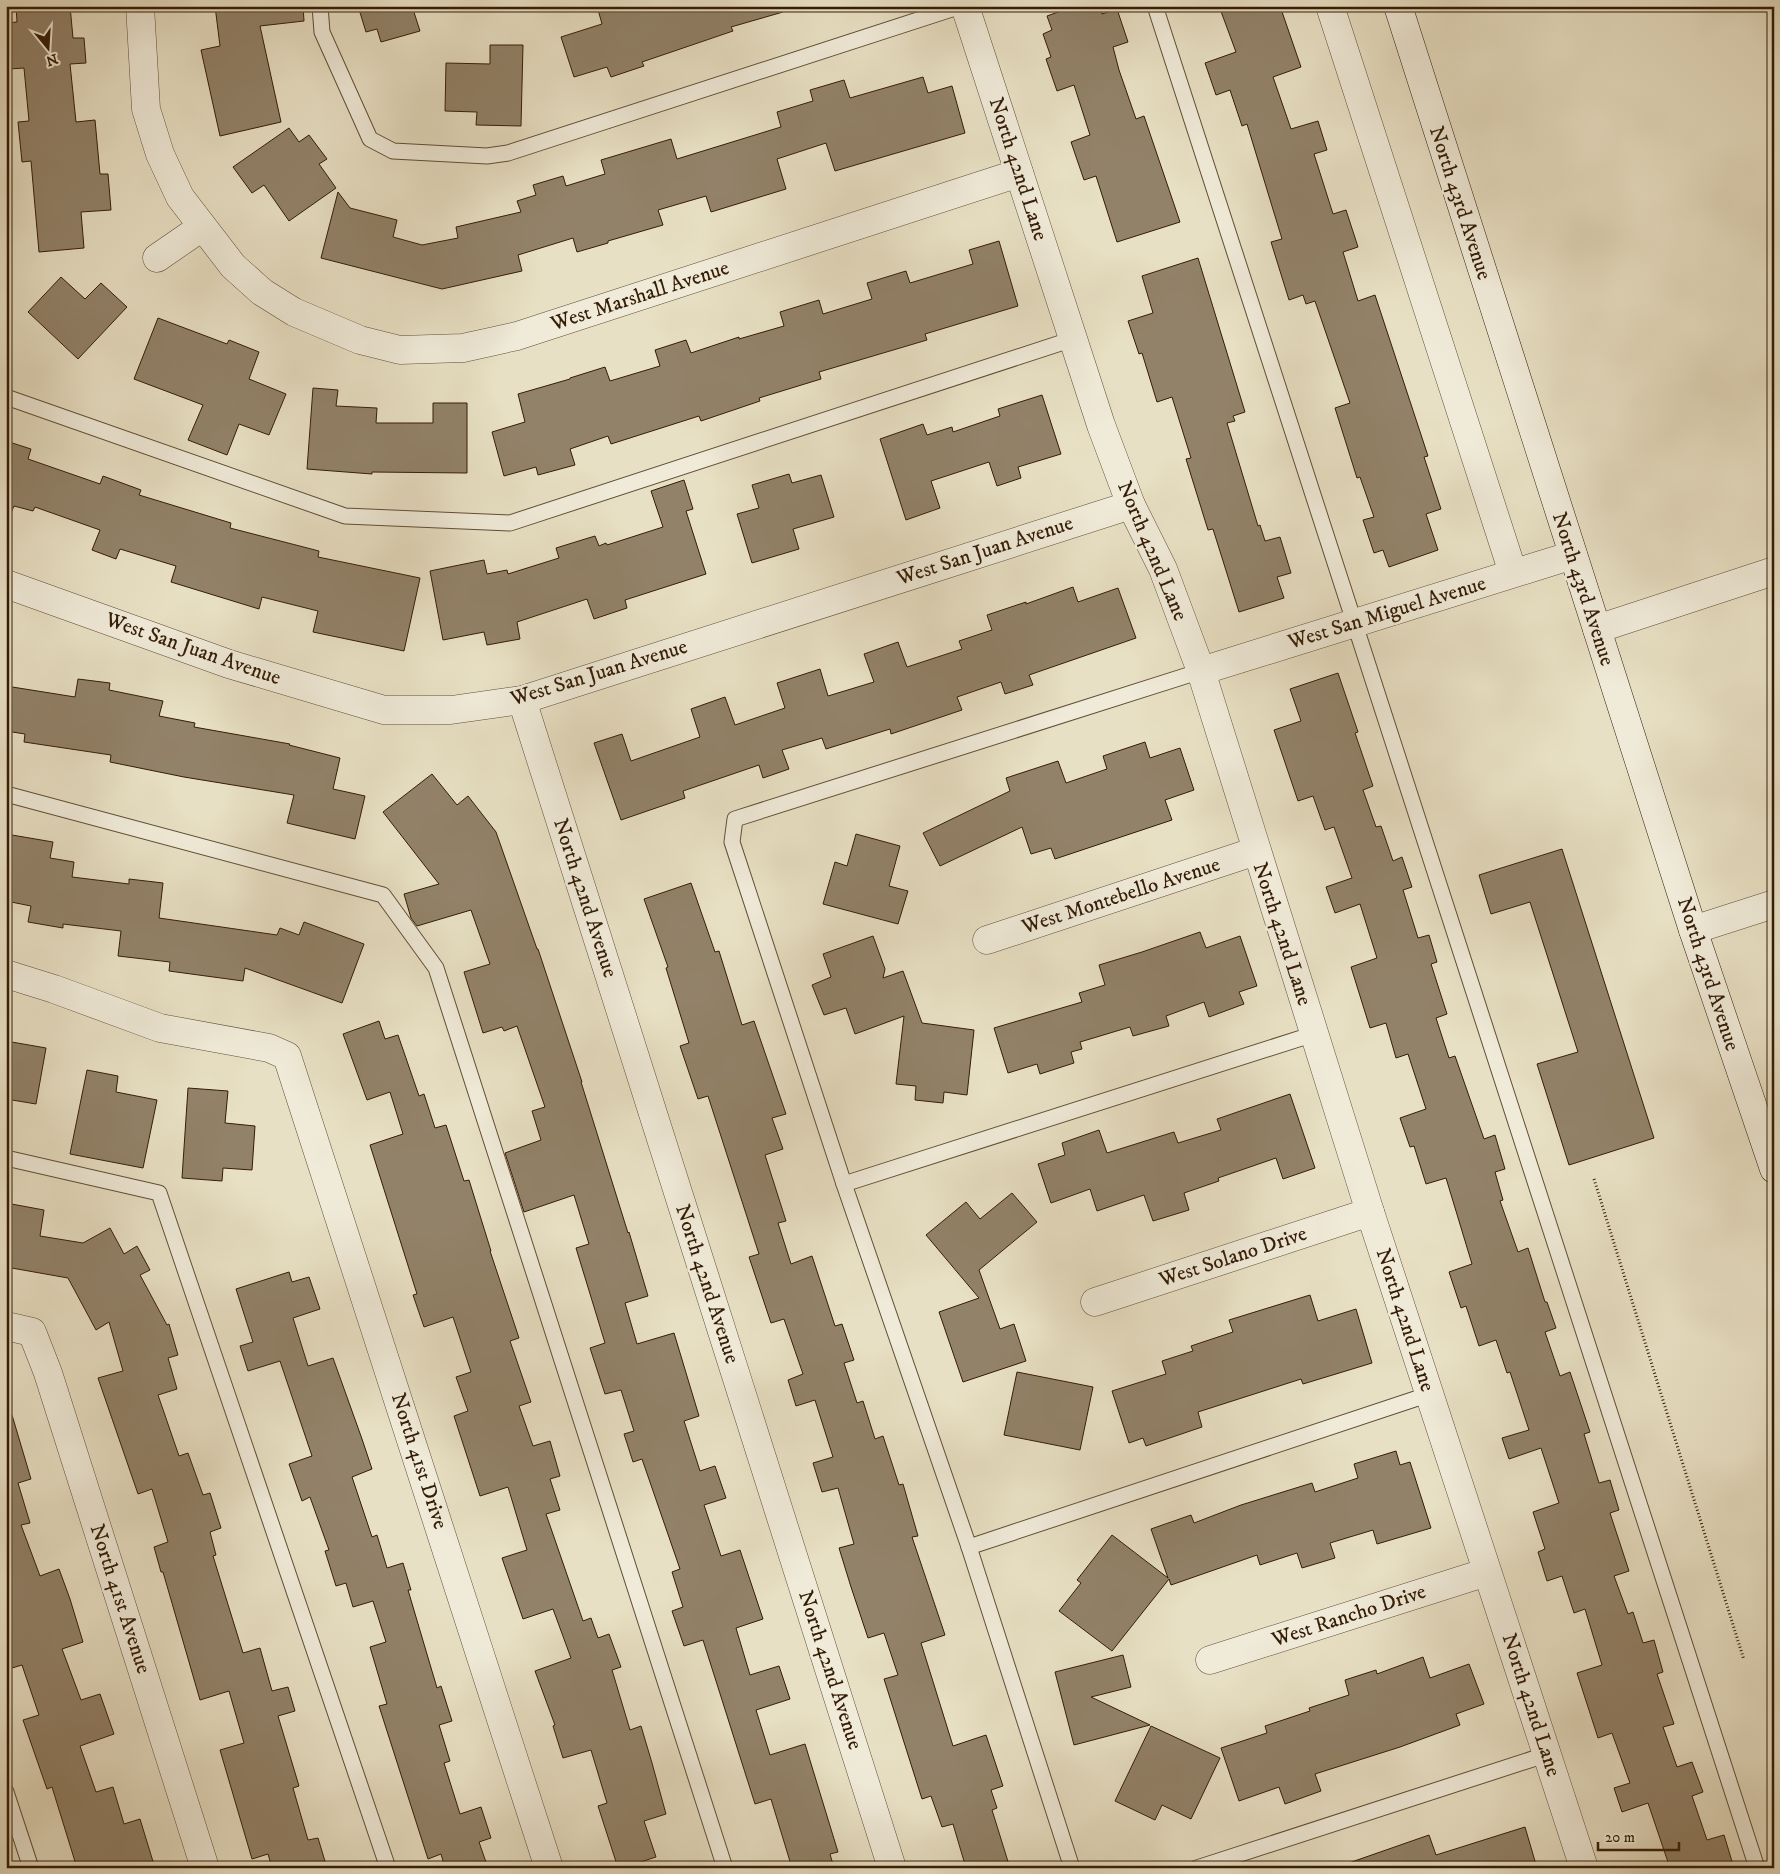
<svg xmlns="http://www.w3.org/2000/svg" width="1780" height="1874" viewBox="0 0 1780 1874" font-family="'IM FELL DW Pica',serif">
<rect width="100%" height="100%" fill="#e8e0c4"/>
<filter id="stains"><feTurbulence type="fractalNoise" baseFrequency=".004" numOctaves="4"/><feColorMatrix values="0 0 0 0 .2 0 0 0 0 .09 0 0 0 0 .02 0 0 0 .5 -.17"/></filter>
<radialGradient id="worn" r=".72"><stop offset=".6" stop-color="#630" stop-opacity="0"/><stop offset="1" stop-color="#630" stop-opacity=".3"/></radialGradient>
<g fill="#928269" stroke="#341c06">
<path d="M16,6H70L73,38H84L86,63L70,64L76,122L95,120L100,174H108L111,210L81,212L84,248L39,252L31,161L22,162L18,122L29,121L24,68L9,69L6,23L17,22Z"/>
<path d="M215,6H303L304,21L260,26L281,122L220,136L201,50L220,46Z"/>
<path d="M358,6H412L420,31L381,42L377,29L366,32Z"/>
<path d="M597,6H782L783,12L731,27L733,31L642,62L644,66L611,77L607,67L574,77L561,37L602,24Z"/>
<path d="M1075,6H1100L1102,14L1117,9L1128,42L1113,47L1119,70L1136,119L1144,116L1180,222L1117,242L1096,176L1084,180L1071,142L1090,135L1074,85L1057,91L1046,59L1051,57L1043,34L1052,30L1047,16Z"/>
<path d="M1219,6H1280L1301,67L1273,77L1291,129L1318,121L1327,150L1314,154L1333,214L1346,210L1358,247L1343,252L1358,301L1375,295L1428,456L1424,457L1441,509L1426,514L1438,550L1389,567L1383,550L1374,553L1363,520L1374,517L1360,477L1357,478L1335,408L1350,403L1315,301L1306,304L1303,295L1289,300L1271,242L1282,239L1247,124L1242,126L1230,90L1216,95L1205,63L1236,52Z"/>
<path d="M490,45H523L521,126L476,125L477,112L445,111L446,63L490,64Z"/>
<path d="M923,77L928,93L952,86L965,133L835,171L826,143L777,159L786,189L711,212L706,196L658,210L663,225L608,241V243L577,252L573,238L518,255L522,271L442,289L321,258L338,192L350,208L397,220L393,237L422,245L458,238L456,227L521,212L517,201L536,195L533,185L563,176L566,186L605,174L601,160L671,139L677,159L781,127L777,112L813,101L810,90L844,80L850,98Z"/>
<path d="M289,128L299,142L309,135L327,159L319,164L336,188L289,221L264,185L252,193L233,167Z"/>
<path d="M999,241L1018,306L925,334L927,340L819,372L821,379L759,398L760,401L701,421L699,416L611,444L608,436L570,449L575,465L538,475L536,467L504,476L492,432L525,422L518,394L570,379V378L605,367L610,381L660,366L655,350L686,340L691,353L739,337V339L784,326L780,312L819,300L823,314L872,299L867,283L906,271L910,283L973,264L969,250Z"/>
<path d="M1198,258L1245,412L1233,416L1235,421L1227,423L1258,526L1260,525L1265,541L1280,537L1291,573L1277,577L1284,598L1239,612L1213,529L1208,530L1186,459L1191,458L1172,397L1157,402L1142,353L1139,354L1128,321L1153,313L1142,276Z"/>
<path d="M61,277L85,299L101,283L127,307L78,359L28,312Z"/>
<path d="M158,318L227,344L229,340L259,352L249,379L286,394L269,435L239,424L227,455L188,440L203,405L134,379Z"/>
<path d="M313,388L338,390L336,406L377,408L376,423H433V403H467V473L372,472V474L307,469Z"/>
<path d="M1042,395L1061,454L1018,467L1021,478L997,486L989,462L931,481L940,508L906,520L880,439L923,424L927,435L952,427L953,432L1000,416L998,409Z"/>
<path d="M6,441L31,449L28,459L100,484L103,476L141,490L139,495L231,523L230,528L319,551L318,557L420,578L404,651L313,632L318,611L262,597L259,609L171,582L176,566L120,549L116,559L92,550L100,530L35,507L33,511L14,506L11,513H6Z"/>
<path d="M789,474L792,483L821,475L834,517L793,529L799,549L752,563L737,514L759,508L752,485Z"/>
<path d="M684,480L693,509L686,511L706,574L625,600L627,608L594,619L587,599L517,622L520,639L487,645L484,632L443,640L430,571L484,560L487,574L507,570L508,574L559,558L556,548L595,536L599,546L606,543L607,545L663,527L651,491Z"/>
<path d="M1073,587L1078,602L1118,588L1136,638L1029,675L1033,685L1005,694L1001,682L957,697L962,710L891,734L890,729L826,749L822,738L782,750L789,769L763,778L759,765L683,791L685,798L621,820L594,743L622,734L631,761L700,737L691,709L725,697L735,725L785,708L777,683L820,669L828,696L874,682L864,654L898,642L907,667L962,649L959,641L992,630L987,615L1026,602V604Z"/>
<path d="M1338,673L1358,732L1355,733L1373,786L1363,790L1376,827L1381,826L1393,861L1402,857L1412,887L1403,890L1418,938L1429,935L1437,962L1431,964L1447,1014L1436,1018L1449,1058L1455,1056L1484,1139L1495,1135L1505,1169L1495,1172L1503,1200L1500,1201L1518,1252L1528,1248L1545,1302H1547L1556,1328L1545,1332L1560,1376L1570,1372L1590,1432L1584,1434L1599,1483L1610,1480L1619,1510L1610,1513L1629,1571L1614,1576L1628,1614L1633,1612L1643,1643L1654,1640L1663,1672L1657,1674L1674,1724L1663,1727L1677,1767L1692,1762L1703,1792L1692,1796L1707,1840L1724,1835L1734,1868H1670L1648,1803L1622,1812L1614,1788L1630,1783L1612,1733L1598,1738L1577,1673L1602,1665L1585,1609L1574,1613L1562,1576L1547,1581L1538,1552L1545,1549L1533,1512L1559,1503L1541,1448L1509,1459L1502,1438L1529,1430L1510,1372L1507,1373L1496,1340L1479,1346L1466,1306L1461,1308L1449,1272L1472,1264L1446,1178L1426,1184L1414,1146L1410,1147L1400,1118L1426,1109L1408,1054L1396,1058L1386,1023L1370,1028L1351,967L1377,958L1360,904L1335,913L1326,887L1352,878L1334,827L1325,830L1313,796L1298,801L1274,730L1301,721L1290,689Z"/>
<path d="M78,679L110,683L109,690L163,701L159,716L195,723L194,727L290,744L289,745L340,758L333,789L365,796L355,839L287,823L294,795L184,777L110,762L111,755L24,742L25,734L6,731V686L75,697Z"/>
<path d="M1145,742L1150,758L1180,748L1194,790L1165,800L1172,820L1055,859L1051,848L1031,854L1022,827L940,866L923,833L1010,791L1006,778L1058,761L1066,783L1107,769L1103,756Z"/>
<path d="M432,774L457,805L468,796L496,832L537,949H538L582,1082H581L628,1233L629,1232L648,1296L625,1303L637,1344L674,1333L699,1416L684,1421L700,1471L715,1466L726,1498L704,1505L721,1556L740,1550L763,1619L736,1628L750,1675L779,1666L790,1699L756,1710L770,1755L805,1744L838,1852L830,1854L834,1868H792L771,1799L755,1804L703,1640L684,1646L672,1611L683,1607L672,1572L680,1569L642,1459L633,1462L624,1434L634,1431L621,1390L605,1394L590,1348L605,1343L576,1248L589,1244L574,1195L524,1212L505,1153L541,1140L532,1111L545,1107L517,1026L504,1031L502,1027L483,1033L464,972L490,964L471,910L417,926L411,918L404,894L439,884L383,812Z"/>
<path d="M6,834L53,842L50,858L74,862L72,877L129,884V879L163,883L159,918L277,935L280,928L299,935L304,922L364,944L342,1003L245,968L243,981L169,971L170,962L118,956L121,931L63,924V928L28,922L31,906L6,901Z"/>
<path d="M856,834L900,846L889,886L908,891L898,924L823,904L835,862L847,866Z"/>
<path d="M1562,849L1654,1138L1569,1165L1537,1064L1578,1052L1530,902L1491,914L1479,875Z"/>
<path d="M691,883L715,952L719,951L742,1025L754,1021L786,1114L772,1118L783,1149L765,1155L786,1221L778,1223L791,1264L812,1256L835,1326L842,1324L854,1360L844,1363L857,1403L863,1401L875,1439L883,1436L899,1485L903,1484L918,1536L912,1537L945,1635L921,1643L953,1746L986,1735L1003,1786L991,1790L997,1808L992,1810L1010,1868H966L953,1824L942,1827L931,1796L922,1799L884,1679L898,1675L884,1633L868,1638L851,1587L839,1548L854,1544L838,1488L822,1492L813,1463L833,1457L815,1400L796,1406L788,1380L803,1374L784,1319L771,1323L749,1257L759,1254L708,1096L698,1099L680,1046L689,1043L666,968L668,967L644,899Z"/>
<path d="M1200,932L1206,948L1240,936L1257,986L1239,992L1244,1004L1209,1017L1204,1002L1166,1016L1169,1026L1133,1036L1130,1027L1080,1042L1082,1049L1071,1052L1074,1063L1040,1074L1037,1064L1008,1073L994,1028L1082,1002L1079,993L1105,985L1099,965L1142,952Z"/>
<path d="M873,936L885,969L883,978L903,971L922,1023L974,1030L967,1095L944,1092L943,1103L915,1100L916,1086L896,1084L904,1016L855,1034L846,1008L824,1015L812,985L831,977L823,954Z"/>
<path d="M379,1021L385,1039L398,1035L419,1096L424,1094L435,1128L446,1125L464,1181L469,1180L491,1251H490L519,1338L510,1341L531,1402L519,1406L533,1446L550,1441L560,1476L550,1479L560,1510L546,1514L583,1621L591,1618L598,1638L609,1634L621,1667L612,1670L630,1730L641,1726L652,1763L666,1814L644,1821L656,1857L622,1868H618L598,1806L607,1803L591,1750L563,1758L553,1726L555,1725L535,1671L571,1658L553,1609L523,1619L502,1558L527,1550L508,1487L480,1496L454,1416L468,1411L456,1377L471,1372L453,1317L424,1327L413,1295L417,1294L370,1145L403,1134L390,1092L367,1100L343,1034Z"/>
<path d="M6,1041L46,1048L36,1104L6,1099Z"/>
<path d="M87,1070L118,1076L116,1092L157,1100L143,1168L70,1154Z"/>
<path d="M188,1088L228,1091L225,1123L255,1126L252,1170L223,1168L222,1181L182,1178Z"/>
<path d="M1290,1094L1315,1168L1283,1179L1276,1158L1218,1178L1219,1181L1184,1193L1189,1210L1153,1221L1144,1195L1097,1211L1090,1189L1051,1203L1038,1164L1065,1155L1062,1143L1099,1130L1107,1153L1174,1132L1178,1143L1221,1130L1217,1119Z"/>
<path d="M1012,1193L1037,1222L979,1270L1000,1329L1014,1324L1026,1361L963,1382L939,1312L979,1298L926,1235L966,1202L980,1219Z"/>
<path d="M6,1203L44,1210L40,1236L83,1243L110,1228L124,1254L137,1246L150,1270L140,1275L167,1325L169,1324L178,1355L168,1358L177,1389L158,1395L179,1456L188,1453L203,1495L210,1493L221,1528L210,1532L216,1555L213,1556L243,1653L260,1648L272,1691L288,1687L295,1711L278,1716L299,1786L293,1788L308,1840L318,1838L327,1868H272L268,1854L252,1859L220,1750L244,1743L229,1691L200,1700L163,1572H161L154,1547L168,1542L152,1489L138,1494L98,1378L123,1371L109,1322L96,1330L68,1278L6,1267Z"/>
<path d="M289,1272L292,1282L309,1277L320,1309L293,1318L308,1366L333,1358L362,1439L372,1469L352,1477L372,1537L377,1535L387,1568L403,1563L411,1590H408L437,1688L441,1686L452,1721L439,1725L450,1761L444,1763L460,1814L481,1807L491,1838L479,1842L488,1868H445L441,1854L428,1859L379,1706L387,1704L370,1647L386,1642L373,1601L353,1607L346,1583L336,1586L325,1551L329,1550L310,1497L302,1501L289,1464L312,1456L280,1361L248,1371L240,1346L253,1342L236,1289Z"/>
<path d="M1310,1295L1318,1321L1356,1309L1372,1363L1303,1384L1301,1379L1198,1412L1202,1427L1146,1446L1143,1438L1129,1443L1112,1391L1166,1374L1162,1361L1193,1351L1191,1346L1233,1332L1229,1320Z"/>
<path d="M1017,1372L1093,1387L1080,1450L1004,1435Z"/>
<path d="M12,1415L31,1479L18,1483L30,1523L21,1525L40,1576L59,1569L70,1599L83,1642L62,1649L81,1700L100,1694L114,1734L80,1746L96,1792L113,1787L124,1824L140,1819L155,1868H77L52,1787L47,1789L23,1720L39,1715L22,1665L12,1668L6,1652V1416Z"/>
<path d="M1396,1451L1400,1465L1410,1462L1431,1528L1377,1544L1373,1530L1330,1543L1335,1558L1302,1568L1297,1553L1260,1565L1257,1555L1171,1585L1169,1579L1112,1651L1059,1611L1081,1583L1077,1580L1112,1535L1168,1578L1151,1529L1191,1515L1194,1523L1241,1505L1312,1483L1315,1492L1358,1478L1354,1464Z"/>
<path d="M1123,1655L1131,1687L1091,1697L1150,1725L1074,1745L1055,1672Z"/>
<path d="M1423,1657L1430,1678L1469,1664L1484,1704L1456,1714L1460,1725L1400,1747L1315,1774L1321,1791L1285,1804L1279,1787L1239,1801L1221,1748L1267,1733L1265,1726L1310,1711L1309,1708L1349,1695L1345,1680L1376,1670L1377,1674Z"/>
<path d="M1151,1726L1220,1758L1191,1819L1162,1805L1155,1820L1115,1801Z"/>
<path d="M1525,1827L1537,1868H1344L1343,1865L1429,1835L1436,1855Z"/>
</g>
<g fill="none" stroke-linecap="round" stroke-linejoin="round">
<g stroke="#614d36" stroke-width="17">
<g id="service">
<path d="M320,6L322,32L370,139L393,151L487,156L508,153L961,6"/>
<path d="M1155,6L1757,1868"/>
<path d="M6,397L345,516L510,523L1073,339"/>
<path d="M6,794L383,895L436,968L725,1868"/>
<path d="M6,1158L159,1193L388,1868"/>
<path d="M844,1184L1314,1034"/>
<path d="M969,1547L1430,1394"/>
<path d="M6,1792L31,1868"/>
<path d="M1072,1868L969,1547L844,1184L732,842L735,819L1201,671"/>
<path d="M1197,1868L1548,1754"/>
</g>
</g>
<g stroke="#614d36" stroke-width="29">
<g id="minor">
<path d="M140,6L146,109L160,154L180,197L233,266L262,292L294,312L360,340L400,350L463,348L517,336L1019,173"/>
<path d="M965,6L1101,425L1131,505L1163,569L1201,671L1370,1212L1584,1868"/>
<path d="M1330,6L1513,573"/>
<path d="M157,258L202,227"/>
<path d="M6,584L229,664L384,710H451L522,700L1131,505"/>
<path d="M1597,629L1774,571"/>
<path d="M1201,671L1573,555"/>
<path d="M522,700L892,1868"/>
<path d="M1693,930L1774,904"/>
<path d="M987,940L1256,851"/>
<path d="M6,974L54,989L160,1028L269,1048L287,1056L549,1868"/>
<path d="M1095,1302L1370,1212"/>
<path d="M6,1326L32,1332L48,1373L205,1868"/>
<path d="M1210,1660L1487,1572"/>
</g>
</g>
<g stroke="#341c06" stroke-width="29">
<path id="secondary" d="M1398,6L1693,930L1774,1169"/>
</g>
<path stroke="#341c06" stroke-width="3" stroke-dasharray="1 2.5" stroke-linecap="butt" d="M1594,1179L1744,1660"/>
<use href="#service" stroke="#f0ebd9" stroke-width="15"/>
<use href="#minor" stroke="#f0ebd9" stroke-width="28"/>
<use href="#secondary" stroke="#f0ebd9" stroke-width="28"/>
</g>
<g text-anchor="middle" dominant-baseline="central" stroke-width="5" stroke-linejoin="round" paint-order="stroke">
<g font-size="21" fill="#341c06" stroke="#f0ebd9">
<text transform="translate(1018 169) rotate(72)">North 42nd Lane</text>
<text transform="translate(1460 203) rotate(72)">North 43rd Avenue</text>
<text transform="translate(640 296) rotate(-18)">West Marshall Avenue</text>
<text transform="translate(985 551) rotate(-18)">West San Juan Avenue</text>
<text transform="translate(1152 551) rotate(67)">North 42nd Lane</text>
<text transform="translate(1583 589) rotate(72)">North 43rd Avenue</text>
<text transform="translate(1387 613) rotate(-17)">West San Miguel Avenue</text>
<text transform="translate(193 649) rotate(19)">West San Juan Avenue</text>
<text transform="translate(599 673) rotate(-17)">West San Juan Avenue</text>
<text transform="translate(1121 896) rotate(-18)">West Montebello Avenue</text>
<text transform="translate(585 898) rotate(72)">North 42nd Avenue</text>
<text transform="translate(1282 934) rotate(72)">North 42nd Lane</text>
<text transform="translate(1708 974) rotate(72)">North 43rd Avenue</text>
<text transform="translate(1233 1257) rotate(-18)">West Solano Drive</text>
<text transform="translate(707 1284) rotate(72)">North 42nd Avenue</text>
<text transform="translate(1405 1320) rotate(72)">North 42nd Lane</text>
<text transform="translate(419 1461) rotate(72)">North 41st Drive</text>
<text transform="translate(120 1599) rotate(72)">North 41st Avenue</text>
<text transform="translate(1349 1616) rotate(-18)">West Rancho Drive</text>
<text transform="translate(830 1670) rotate(72)">North 42nd Avenue</text>
<text transform="translate(1531 1705) rotate(72)">North 42nd Lane</text>
</g>
</g>
<rect width="1780" height="1874" fill="none" stroke="#e8e0c4" stroke-width="25"/>
<rect x="8" y="8" width="1765" height="1859" fill="none" stroke="#341c06" stroke-width="2.5"/>
<rect x="12" y="12" width="1755" height="1849" fill="none" stroke="#341c06"/>
<g transform="translate(48 48) rotate(162)" stroke="#f0ebd9" stroke-width="4" paint-order="stroke">
<path d="M0-4L9 19L0 12L-9 19Z" fill="#341c06"/>
<text y="-8" font-size="14" font-weight="bold" text-anchor="middle" fill="#341c06">N</text>
</g>
<path d="M1598 1842v8h81v-8" fill="none" stroke="#341c06" stroke-width="2.5"/>
<text x="1605" y="1842" font-size="15" fill="#341c06" stroke="#f0ebd9" stroke-width="4" paint-order="stroke">20 m</text>
<rect width="100%" height="100%" filter="url(#stains)"/>
<rect width="100%" height="100%" fill="url(#worn)"/>
</svg>
